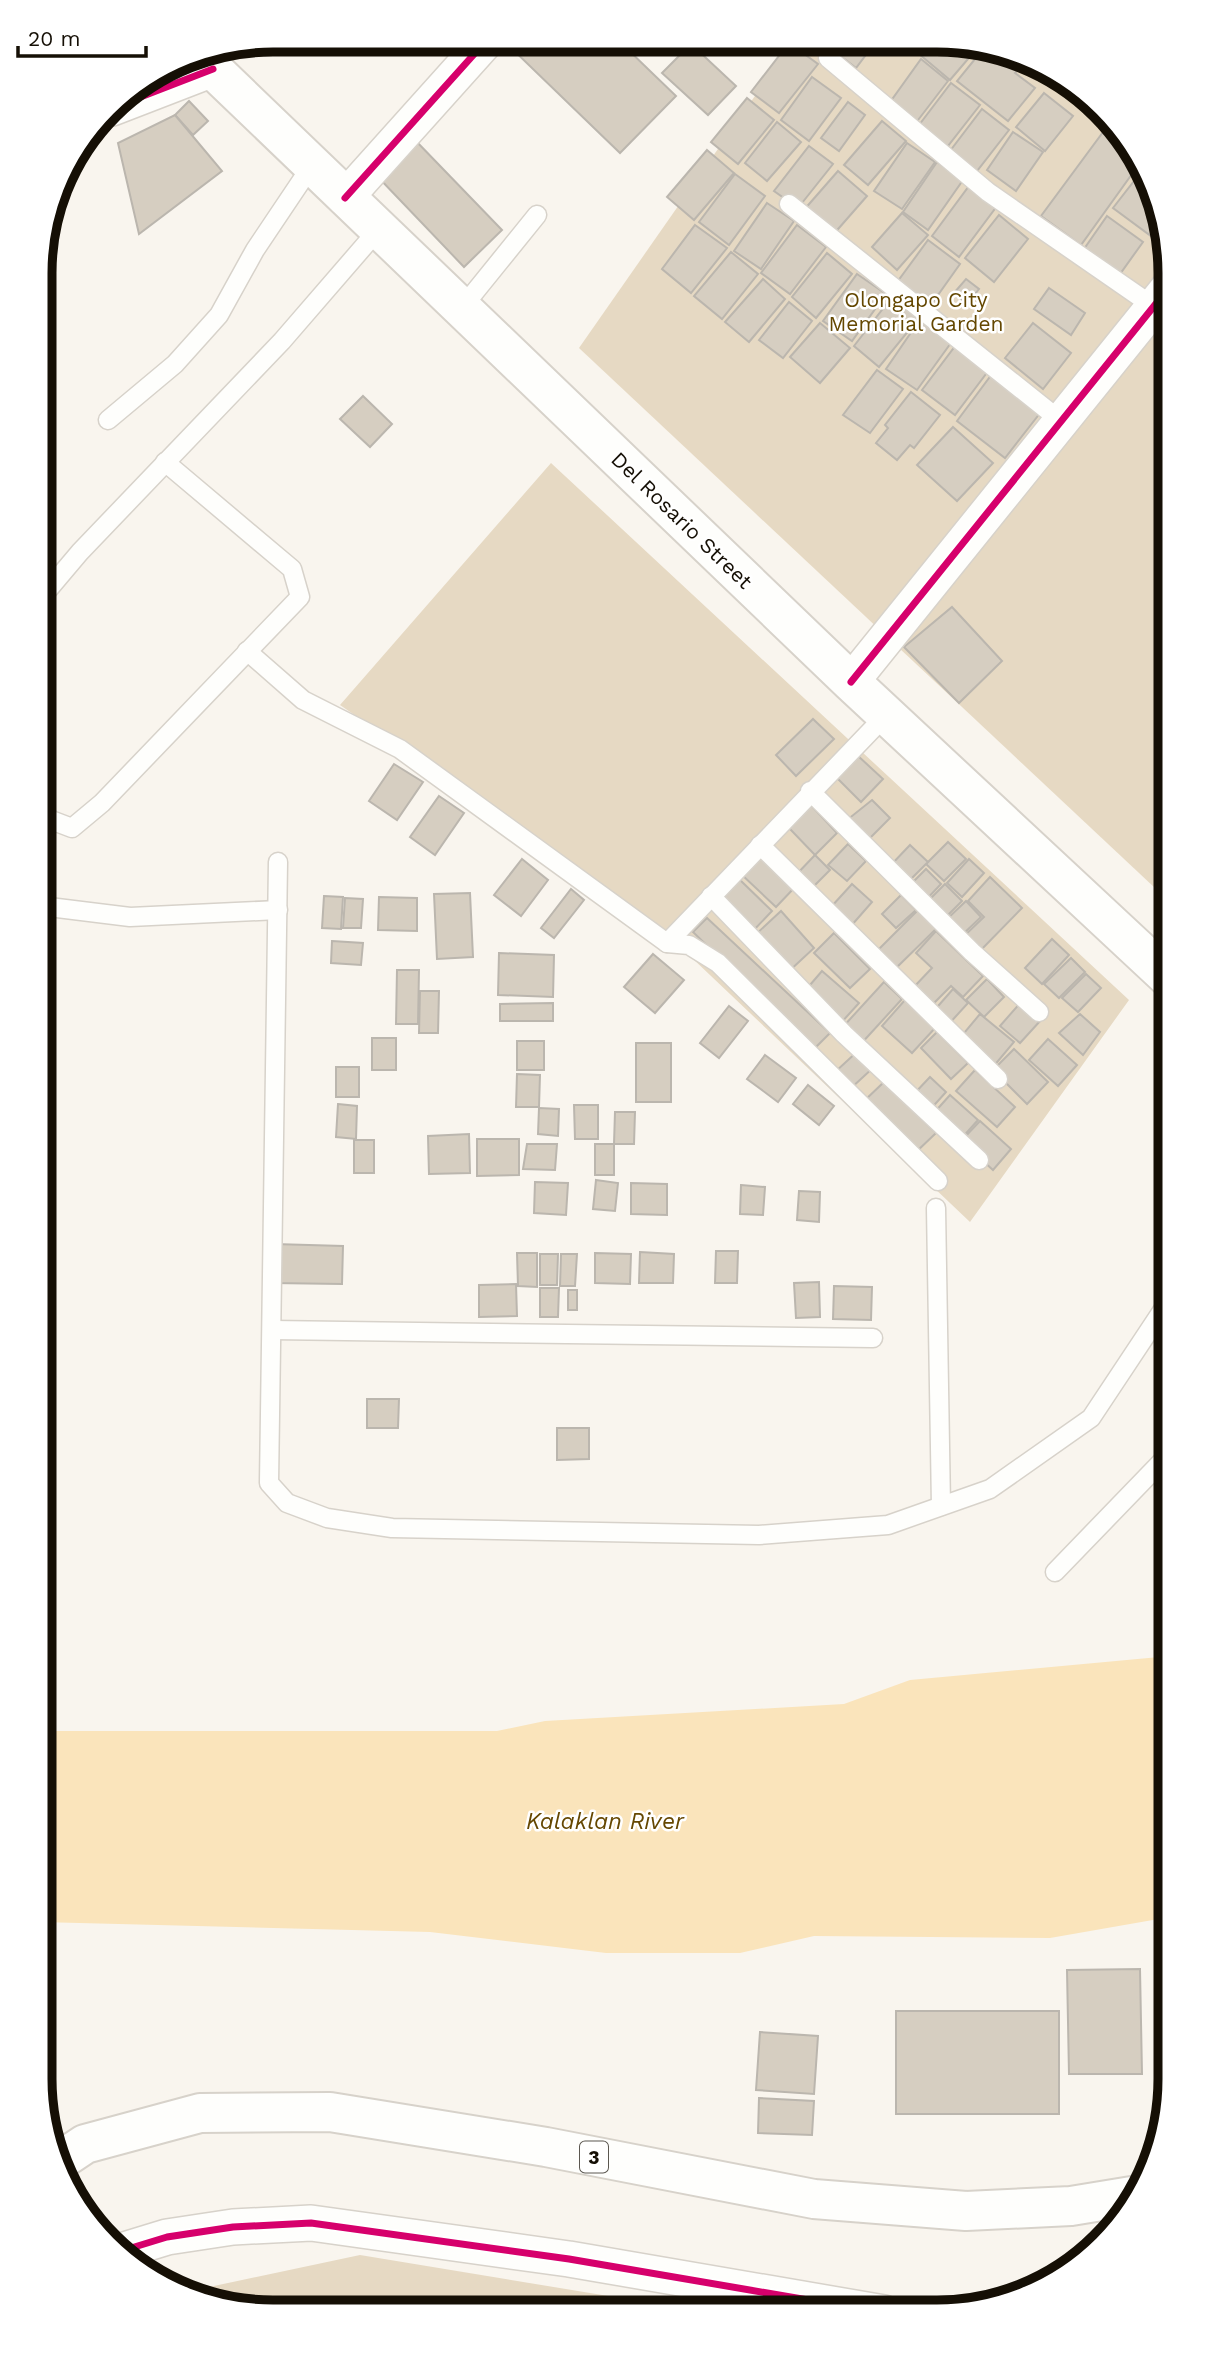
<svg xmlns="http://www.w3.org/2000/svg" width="1211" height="2353" viewBox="0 0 1211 2353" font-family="'Work Sans',sans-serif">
<rect width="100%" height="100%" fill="#f9f5ee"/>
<g fill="#e6d9c3">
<path d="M792,43L982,45L1092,98L1158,199L1171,274V903L579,348Z"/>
<path d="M551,463L1129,1000L970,1222L651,919L340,705Z"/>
<path d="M360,2255L705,2312L243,2311L181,2293Z"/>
</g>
<path fill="#fae4bb" d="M1170,1656V1917L1050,1938L814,1936L740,1953H606L430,1932L40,1922L41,1731H497L545,1721L844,1704L910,1680Z"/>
<g fill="#d6cec1" stroke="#bbb6ae" stroke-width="2">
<path d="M505,42H620L676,96L620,153Z"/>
<path d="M789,43L818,64L779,113L751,92Z"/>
<path d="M691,44L736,86L708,115L662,73Z"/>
<path d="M840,44H874L856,68L834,51Z"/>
<path d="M928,44L980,45L950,80L919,54Z"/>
<path d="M984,48L998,59L1002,54L1023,65L1015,73L1035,88L1008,121L957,81Z"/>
<path d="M921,59L948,81L915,124L888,105Z"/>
<path d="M812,77L841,98L809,141L781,120Z"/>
<path d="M951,83L980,105L944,151L916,129Z"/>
<path d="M1044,93L1073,116L1045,151L1016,127Z"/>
<path d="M747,98L774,120L738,164L711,142Z"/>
<path d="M189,101L208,121L193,135L175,115Z"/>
<path d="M848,102L865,115L839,151L821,138Z"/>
<path d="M982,109L1009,130L977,171L950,151Z"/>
<path d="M175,115L222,171L139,234L118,143Z"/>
<path d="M882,121L906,141L868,185L844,165Z"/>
<path d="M777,122L801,142L767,181L745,163Z"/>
<path d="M1109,124L1137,167L1081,245L1041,216Z"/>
<path d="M1013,132L1043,152L1016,191L987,170Z"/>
<path d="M415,140L502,230L464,267L377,176Z"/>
<path d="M907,143L935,162L902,209L874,191Z"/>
<path d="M809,146L833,164L798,208L774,191Z"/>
<path d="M707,150L734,173L694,220L667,197Z"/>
<path d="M937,162L963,180L928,230L903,212Z"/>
<path d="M838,171L867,196L832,236L803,211Z"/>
<path d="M1141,172L1158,199L1163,228L1155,239L1113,208Z"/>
<path d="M735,174L765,196L729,245L699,222Z"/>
<path d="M969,186L997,206L959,257L932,236Z"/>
<path d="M767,203L794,221L761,269L734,251Z"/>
<path d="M902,213L928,235L897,270L872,247Z"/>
<path d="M999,215L1028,239L994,282L965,258Z"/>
<path d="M1107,216L1143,242L1120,274L1084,249Z"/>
<path d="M695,225L727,248L691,293L662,269Z"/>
<path d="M797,225L826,247L790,294L761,273Z"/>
<path d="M928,240L960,264L928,309L895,285Z"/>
<path d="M731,252L758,274L722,319L694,296Z"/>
<path d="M827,253L852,274L816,318L792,297Z"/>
<path d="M857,274L886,294L852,341L823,321Z"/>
<path d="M763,279L785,299L749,342L725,322Z"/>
<path d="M966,279L979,289L967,304L954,293Z"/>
<path d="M1049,288L1085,313L1071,335L1034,309Z"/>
<path d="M892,297L919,318L879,367L854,346Z"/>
<path d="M789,302L812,321L783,358L759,340Z"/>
<path d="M921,318L953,340L917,390L886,369Z"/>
<path d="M820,323L850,348L820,383L790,357Z"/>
<path d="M1033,323L1071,353L1043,389L1005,358Z"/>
<path d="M959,341L992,366L955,415L922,390Z"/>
<path d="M877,370L903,389L870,433L843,415Z"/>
<path d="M995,370L1044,408L1005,458L957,421Z"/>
<path d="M911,392L940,415L914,448L910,445L897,460L876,443L888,428L885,425Z"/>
<path d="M363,396L392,424L370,447L340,419Z"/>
<path d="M953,427L993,463L957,501L917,465Z"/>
<path d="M952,607L1002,661L959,703L904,647Z"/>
<path d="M813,719L834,739L796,776L776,755Z"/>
<path d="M857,755L883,779L861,802L836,777Z"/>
<path d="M394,764L423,782L397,820L369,801Z"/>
<path d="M439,796L464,813L435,855L410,837Z"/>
<path d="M872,800L890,818L867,841L847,820Z"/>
<path d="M810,804L837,833L815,855L789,828Z"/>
<path d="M948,842L966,859L944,881L926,864Z"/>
<path d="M848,844L866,861L847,881L828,865Z"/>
<path d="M910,845L928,862L906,884L889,867Z"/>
<path d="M761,854L796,886L776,907L741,874Z"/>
<path d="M815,855L830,870L809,891L794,877Z"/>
<path d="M522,859L548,880L521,916L494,895Z"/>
<path d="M969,859L984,873L962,897L947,883Z"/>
<path d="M926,869L941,884L923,903L908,887Z"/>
<path d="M990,877L1022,908L977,954L962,938L984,917L968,901Z"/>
<path d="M738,878L772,911L751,933L716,900Z"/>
<path d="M852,884L872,902L851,926L831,907Z"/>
<path d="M945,884L962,901L943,920L926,903Z"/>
<path d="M571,889L584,900L554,938L541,928Z"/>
<path d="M470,893L473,957L437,959L434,894Z"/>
<path d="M901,895L916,910L896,928L882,914Z"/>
<path d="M324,896L343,897L341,929L322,928Z"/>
<path d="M379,897L417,898V931L378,930Z"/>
<path d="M345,898L363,899L361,928H343Z"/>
<path d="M966,901L981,917L961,936L946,920Z"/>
<path d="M921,907L939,926L893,971L875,953Z"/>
<path d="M781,911L814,948L787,973L754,936Z"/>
<path d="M707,918L830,1033L814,1049L693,932Z"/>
<path d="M936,931L983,976L963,997L951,986L931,1006L912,989L932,968L916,953Z"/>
<path d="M834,933L870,969L850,988L814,953Z"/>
<path d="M1052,939L1069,955L1042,984L1025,968Z"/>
<path d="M332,941L363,943L361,965L331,963Z"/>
<path d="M499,953L554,955L553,997L498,995Z"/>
<path d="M653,954L684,980L655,1013L624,987Z"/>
<path d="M1071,958L1085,972L1059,998L1044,984Z"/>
<path d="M397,970H419L418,1024H396Z"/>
<path d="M822,971L859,1003L840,1024L804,992Z"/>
<path d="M1086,974L1101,988L1078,1012L1062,998Z"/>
<path d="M987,979L1004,997L984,1017L966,1000Z"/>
<path d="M884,982L902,999L859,1046L841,1029Z"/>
<path d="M953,989L968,1003L947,1026L932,1013Z"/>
<path d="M420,991H439L438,1033H419Z"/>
<path d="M905,1000L936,1027L912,1053L882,1026Z"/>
<path d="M1021,1002L1041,1020L1020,1043L1000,1026Z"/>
<path d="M553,1003V1021H500V1004Z"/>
<path d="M729,1006L748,1021L719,1058L700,1043Z"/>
<path d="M980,1014L1014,1042L993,1067L959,1039Z"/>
<path d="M1080,1014L1100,1032L1083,1055L1059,1033Z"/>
<path d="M937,1032L968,1063L951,1079L921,1048Z"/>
<rect x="372" y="1038" width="24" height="32"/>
<path d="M1048,1039L1077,1065L1058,1086L1029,1060Z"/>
<rect x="517" y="1041" width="27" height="29"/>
<rect x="636" y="1043" width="35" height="59"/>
<path d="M1014,1049L1048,1082L1027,1104L993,1070Z"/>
<path d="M859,1050L874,1067L850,1089L835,1072Z"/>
<path d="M765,1055L796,1078L778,1102L747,1079Z"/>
<rect x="336" y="1067" width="23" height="30"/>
<path d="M975,1070L1015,1107L997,1127L956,1091Z"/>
<path d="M517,1074L540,1075L539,1107H516Z"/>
<path d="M930,1077L946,1092L928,1112L912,1096Z"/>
<path d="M884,1082L936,1133L915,1153L863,1102Z"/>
<path d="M808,1085L834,1106L819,1125L793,1104Z"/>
<path d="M950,1095L978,1120L961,1139L933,1114Z"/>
<path d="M338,1104L357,1106L356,1139L336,1137Z"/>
<path d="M574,1105H598V1139H575Z"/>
<path d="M539,1108L559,1109L558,1136L538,1134Z"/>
<path d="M615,1112H635L634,1144H614Z"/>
<path d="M980,1121L1011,1149L993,1170L961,1141Z"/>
<path d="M469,1134L470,1173L429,1174L428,1136Z"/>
<path d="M477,1139H519V1175L477,1176Z"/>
<rect x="354" y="1140" width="20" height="33"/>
<path d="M527,1144H557L555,1170L523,1169Z"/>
<rect x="595" y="1144" width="19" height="31"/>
<path d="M596,1180L618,1183L615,1211L593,1209Z"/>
<path d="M535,1182L568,1183L566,1215L534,1213Z"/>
<path d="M631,1183L667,1184V1215L631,1214Z"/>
<path d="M741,1185L765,1187L763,1215L740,1214Z"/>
<path d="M799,1191L820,1192L819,1222L797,1220Z"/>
<path d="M274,1244L343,1246L342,1284L273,1283Z"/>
<path d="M716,1251H738L737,1283H715Z"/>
<path d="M640,1252L674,1254L673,1283H639Z"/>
<path d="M517,1253H537V1287L518,1286Z"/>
<path d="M595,1253L631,1254L630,1284L595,1283Z"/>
<path d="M540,1254H558L557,1285H540Z"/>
<path d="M561,1254H577L575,1286H560Z"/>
<path d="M819,1282L820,1317L796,1318L794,1283Z"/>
<path d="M516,1284L517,1316L479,1317V1285Z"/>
<path d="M834,1286L872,1287L871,1320L833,1319Z"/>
<path d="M540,1288H559L558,1317H540Z"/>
<rect x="568" y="1290" width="9" height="20"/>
<path d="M367,1399H399L398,1428H367Z"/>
<path d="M557,1428H589V1459L557,1460Z"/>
<path d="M1140,1969L1142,2074H1069L1067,1970Z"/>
<rect x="896" y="2011" width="163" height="103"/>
<path d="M760,2032L818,2036L814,2094L756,2090Z"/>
<path d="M759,2098L814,2101L812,2135L758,2133Z"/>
</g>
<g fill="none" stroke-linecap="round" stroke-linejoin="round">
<g stroke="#d7d2ca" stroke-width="21">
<g id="service">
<path d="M828,58L988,192L1153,306"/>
<path d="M789,204L1061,421"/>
<path d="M461,309L537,215"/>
<path d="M108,420L175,364L219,315L255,250L312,165"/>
<path d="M42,597L80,552L282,341L378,230"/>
<path d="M247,651L303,700L400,749L667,943L689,945L718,963L938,1181"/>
<path d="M810,791L972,952L1039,1012"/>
<path d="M42,811L51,820L72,828L102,803L300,597L292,569L165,462"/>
<path d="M760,845L998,1079"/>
<path d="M278,862L269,1483L287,1503L327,1518L392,1528L759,1535L888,1525L990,1489L1091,1418L1170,1299"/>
<path d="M711,896L844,1034L979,1160"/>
<path d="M41,906L130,917L278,910"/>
<path d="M667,943L886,715"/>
<path d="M936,1208L941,1506"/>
<path d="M272,1330L873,1338"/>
<path d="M1055,1572L1170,1453"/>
</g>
</g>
<g stroke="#d7d2ca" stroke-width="38">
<g id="minor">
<path d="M112,108L213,69"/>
<path d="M345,198L485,42"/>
<path d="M851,682L1171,285"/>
<path d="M118,2252L167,2237L233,2227L311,2223L569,2259L884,2313"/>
</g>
</g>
<g stroke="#d7d2ca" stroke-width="42">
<path id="secondary" d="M198,55L851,682L1171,980"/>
</g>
<g stroke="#d7d2ca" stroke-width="42">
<path id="trunk" d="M58,2162L85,2144L200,2113L330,2112L546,2147L814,2199L966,2211L1071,2206L1138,2195"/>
</g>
<use href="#service" stroke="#fefefc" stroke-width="18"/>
<use href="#minor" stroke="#fefefc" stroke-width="35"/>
<use href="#secondary" stroke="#fefefc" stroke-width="38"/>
<use href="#trunk" stroke="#fefefc" stroke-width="38"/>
<g stroke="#fff" stroke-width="11">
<g id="cycleway">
<path d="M112,108L213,69"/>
<path d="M345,198L485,42"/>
<path d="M851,682L1171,285"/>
<path d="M118,2252L167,2237L233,2227L311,2223L569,2259L884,2313"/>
</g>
</g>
<use href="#cycleway" stroke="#d6006c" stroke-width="7"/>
</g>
<g text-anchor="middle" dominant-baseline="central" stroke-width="5" stroke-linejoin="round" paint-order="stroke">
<rect fill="#fff" stroke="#5b5750" stroke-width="2" x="580" y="2141.5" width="28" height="31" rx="5"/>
<g font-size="19" font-weight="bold" fill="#150f05">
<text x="594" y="2157">3</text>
</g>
<g font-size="21" fill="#644701" stroke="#fff">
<text x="916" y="299">Olongapo City<tspan x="916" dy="24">Memorial Garden</tspan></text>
</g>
<g font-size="21" fill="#150f05" stroke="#fff">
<text transform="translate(682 520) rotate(44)">Del Rosario Street</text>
</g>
<g font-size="23" font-style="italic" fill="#654701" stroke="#fff">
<text x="605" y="1821">Kalaklan River</text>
</g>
</g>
<path d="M0 0H1211V2353H0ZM273 52H937A221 221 0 0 1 1158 273V2079A221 221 0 0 1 937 2300H273A221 221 0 0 1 52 2079V273A221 221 0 0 1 273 52Z" fill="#fff" fill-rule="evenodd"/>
<path fill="none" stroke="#150f05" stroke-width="9" d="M273 52H937A221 221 0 0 1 1158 273V2079A221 221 0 0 1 937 2300H273A221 221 0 0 1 52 2079V273A221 221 0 0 1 273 52Z"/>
<path d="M18 46v10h128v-10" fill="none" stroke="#150f05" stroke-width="3.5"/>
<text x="28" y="46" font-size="21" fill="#150f05" stroke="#ffffff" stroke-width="5" paint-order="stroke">20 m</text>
</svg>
